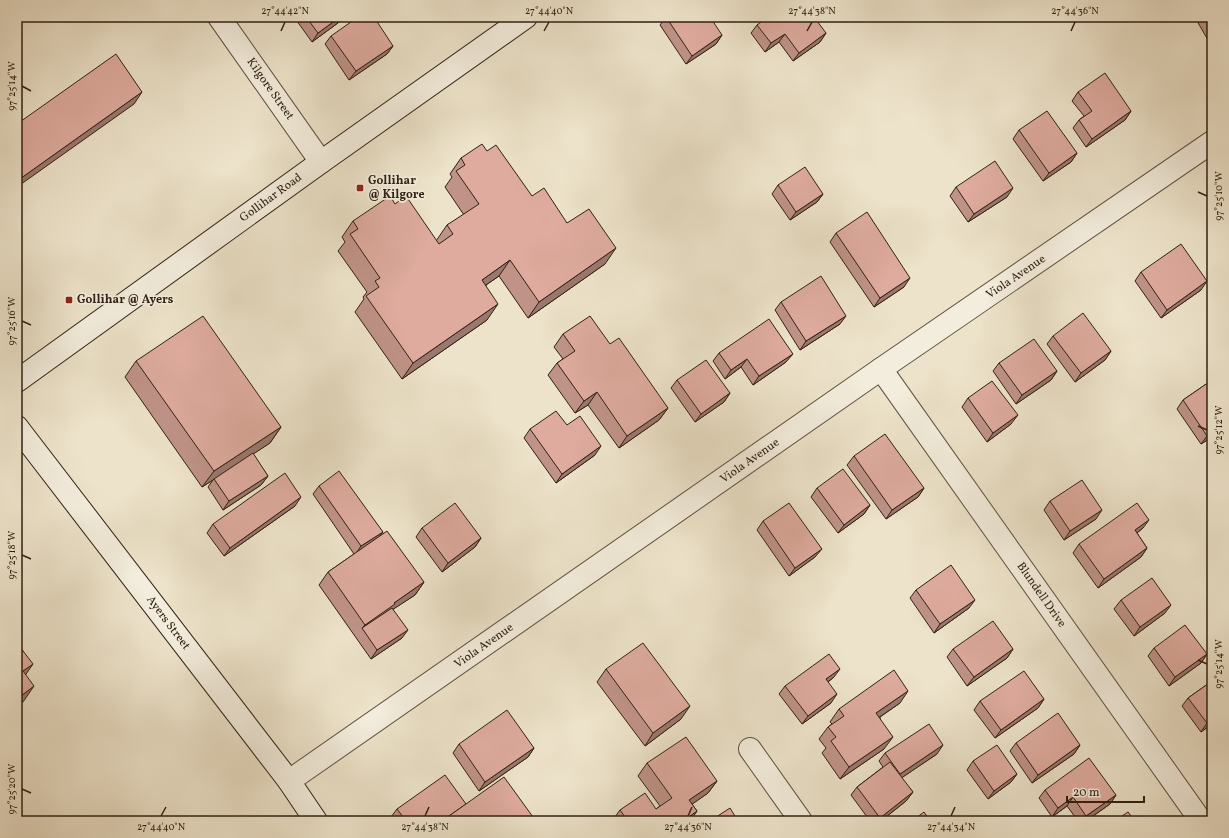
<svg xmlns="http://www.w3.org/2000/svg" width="1229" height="838" viewBox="0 0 1229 838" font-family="Vollkorn,serif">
<rect width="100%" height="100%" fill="#ede3ca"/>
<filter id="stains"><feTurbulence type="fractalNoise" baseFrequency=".005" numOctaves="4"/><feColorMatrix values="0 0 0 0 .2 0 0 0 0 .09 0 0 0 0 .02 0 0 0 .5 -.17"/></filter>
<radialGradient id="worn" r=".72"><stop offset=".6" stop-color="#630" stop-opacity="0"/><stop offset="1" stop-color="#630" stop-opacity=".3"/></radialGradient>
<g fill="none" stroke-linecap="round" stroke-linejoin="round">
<g stroke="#5f5241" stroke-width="24">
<g id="minor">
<path d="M219,17L321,162"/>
<path d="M881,369L1201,821"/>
<path d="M750,749L801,821"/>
<path d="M289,781L881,369L1212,142"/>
</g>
</g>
<g stroke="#302113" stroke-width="24">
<g id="secondary">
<path d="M17,381L321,162L526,17"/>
<path d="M17,427L289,781L316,821"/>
</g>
</g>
<use href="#minor" stroke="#f3eddd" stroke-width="22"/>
<use href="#secondary" stroke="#f3eddd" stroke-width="22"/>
</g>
<g fill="#bf9388" stroke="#302113">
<path d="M294,17H346L312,42Z"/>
<path d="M666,17L722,35L716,44L686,64L660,25Z"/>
<path d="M1199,17H1212V47L1197,21Z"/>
<path d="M757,25L826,33L820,42L793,61L779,42L765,52L751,33Z"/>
<path d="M331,36L393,46L387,54L349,80L325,44Z"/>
<path d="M1078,92L1131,111L1125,120L1086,147L1073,128L1079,120L1084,116L1072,101Z"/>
<path d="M1019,130L1077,153L1071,162L1043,181L1013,139Z"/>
<path d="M487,151L532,196L567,223L605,264L528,318L499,276L486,285L487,320L402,379L355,312L364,299L363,297L367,292L338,251L345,242L342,237L353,221L395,204L436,241L447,225L464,215L445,187L452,177L450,174L461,158Z"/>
<path d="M778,185L823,194L817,202L790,220L772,194Z"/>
<path d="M956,187L1007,197L968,222L950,196Z"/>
<path d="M836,233L904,287L874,307L830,242Z"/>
<path d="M1141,272L1201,290L1161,318L1135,281Z"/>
<path d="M781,302L840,324L800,350L775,310Z"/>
<path d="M563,334L610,344L668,408L659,420L619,448L588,405L575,413L548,375L557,363L563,359L554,347Z"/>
<path d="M1053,336L1111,351L1105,360L1075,382L1047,344Z"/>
<path d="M719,353L786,362L753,385L741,367L725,379L713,361Z"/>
<path d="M136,361L281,427L270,443L253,454L268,476L261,485L223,510L208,487L213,480L202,487L125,377Z"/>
<path d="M999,363L1057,371L1051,380L1016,404L993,371Z"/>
<path d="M677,380L730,393L724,402L695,422L671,388Z"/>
<path d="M1212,380V437L1201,444L1177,409L1183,400Z"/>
<path d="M968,398L1011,424L987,442L962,407Z"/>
<path d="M567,425L595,455L556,483L524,438L530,429Z"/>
<path d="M854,456L924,488L918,497L886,519L847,465Z"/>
<path d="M319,486L383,532L379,537L424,582L415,595L393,609L402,638L371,659L319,585L328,572L354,554L313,494Z"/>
<path d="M817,488L870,505L864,514L838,533L811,497Z"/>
<path d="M1050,501L1096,519L1064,540L1044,510Z"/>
<path d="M295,506L224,556L207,533L213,524Z"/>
<path d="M763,521L815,557L789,576L757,530Z"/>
<path d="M422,528L481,538L475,547L442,572L416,537Z"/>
<path d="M1143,528L1137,533L1147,548L1141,557L1098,588L1073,553L1079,544Z"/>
<path d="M916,590L969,608L934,633L910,598Z"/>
<path d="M1121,600L1165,613L1134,636L1114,609Z"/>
<path d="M1154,648L1207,654L1201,663L1169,686L1148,656Z"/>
<path d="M953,649H1013L1007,658L967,686L947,657Z"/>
<path d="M606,669L681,719L645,746L597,682Z"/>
<path d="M834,677L828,682L831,703L802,724L779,694L785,686Z"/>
<path d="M1212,681V724L1201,732L1182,706L1188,698Z"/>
<path d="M1044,699L1038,708L995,738L974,710L980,701Z"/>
<path d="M900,703L880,717L884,749L840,779L822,753L826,748L819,739L828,727L832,724L830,722L839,709Z"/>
<path d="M1016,743L1080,745L1074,754L1032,783L1010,751Z"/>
<path d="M459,744L534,748L528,757L479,791L453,753Z"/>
<path d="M885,753L937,754L901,778L913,792L906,801L881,821H870L851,795L857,787L883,767L879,761Z"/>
<path d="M973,761L1017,774L1011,782L988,799L967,770Z"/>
<path d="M647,763L717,781L708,793L692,804L697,811L690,821H612L620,810L656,809L660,806L638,776Z"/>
<path d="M1045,790L1116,795L1110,804L1086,821H1078L1067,806L1052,817L1039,798Z"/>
<path d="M466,804L533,817L530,821H394L391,817L397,809Z"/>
</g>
<g fill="#9b786f" stroke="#302113">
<path d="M340,17H346L312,42L318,33Z"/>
<path d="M826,33L820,42L793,61L799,53Z"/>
<path d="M785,34L779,42L765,52L771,43Z"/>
<path d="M722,35L716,44L686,64L692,56Z"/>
<path d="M393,46L387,54L349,80L356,71Z"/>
<path d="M142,92L134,104L17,187V181Z"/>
<path d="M1131,111L1125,120L1086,147L1092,139Z"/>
<path d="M1077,153L1071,162L1043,181L1049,173Z"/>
<path d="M1013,188L1007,197L968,222L974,214Z"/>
<path d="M823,194L817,202L790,220L796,212Z"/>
<path d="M616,248L605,264L528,318L539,302Z"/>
<path d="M510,260L499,276L470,296L482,280Z"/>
<path d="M910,278L904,287L874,307L880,298Z"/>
<path d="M1207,281L1201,290L1161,318L1167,310Z"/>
<path d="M498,304L487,320L402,379L413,363Z"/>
<path d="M846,316L840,324L800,350L806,341Z"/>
<path d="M1111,351L1105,360L1075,382L1081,373Z"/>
<path d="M793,354L786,362L753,385L759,376Z"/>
<path d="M747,359L741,367L725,379L731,370Z"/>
<path d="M1057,371L1051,380L1016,404L1022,395Z"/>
<path d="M597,392L588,405L575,413L584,401Z"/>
<path d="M730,393L724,402L695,422L701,414Z"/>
<path d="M668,408L659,420L619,448L627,436Z"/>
<path d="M1018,415L1011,424L987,442L993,433Z"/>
<path d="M281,427L270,443L215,479H214L213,480L202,487L214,471Z"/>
<path d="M1212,432V437L1201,444L1207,436Z"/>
<path d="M601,446L595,455L556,483L562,474Z"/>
<path d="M268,476L261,485L223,510L229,501Z"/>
<path d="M924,488L918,497L886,519L892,510Z"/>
<path d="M301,497L295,506L224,556L230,548Z"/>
<path d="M870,505L864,514L838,533L844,525Z"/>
<path d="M1102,510L1096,519L1064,540L1070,531Z"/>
<path d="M1149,520L1143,528L1129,539L1135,530Z"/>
<path d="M383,532L376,541L355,555L361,546Z"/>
<path d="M481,538L475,547L442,572L448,563Z"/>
<path d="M1147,548L1141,557L1098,588L1104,579Z"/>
<path d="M822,549L815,557L789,576L795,568Z"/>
<path d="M424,582L415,595L389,612L362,628L365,625L394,603Z"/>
<path d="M975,600L969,608L934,633L940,624Z"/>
<path d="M1171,605L1165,613L1134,636L1140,627Z"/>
<path d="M408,630L402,638L371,659L377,650Z"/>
<path d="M1013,649L1007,658L967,686L974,677Z"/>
<path d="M1207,654L1201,663L1169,686L1175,677Z"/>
<path d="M33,664L22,680L23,671Z"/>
<path d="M840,669L834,677L820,688L826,679Z"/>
<path d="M34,686L23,702L17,707V699Z"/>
<path d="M908,691L900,703L868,725L876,713Z"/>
<path d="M837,694L831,703L802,724L808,716Z"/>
<path d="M1044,699L1038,708L995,738L1001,730Z"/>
<path d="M690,706L681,719L645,746L653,733Z"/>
<path d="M1212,720V724L1201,732L1207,723Z"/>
<path d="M893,737L884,749L840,779L849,767Z"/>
<path d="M943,745L937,754L894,783L900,774Z"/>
<path d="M1080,745L1074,754L1032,783L1038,775Z"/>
<path d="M534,748L528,757L479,791L485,782Z"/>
<path d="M1017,774L1011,782L988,799L994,791Z"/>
<path d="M717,781L708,793L681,812L689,800Z"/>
<path d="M913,792L906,801L881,821H878L880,818Z"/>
<path d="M1116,795L1110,804L1086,821H1083L1086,816Z"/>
<path d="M1073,797L1067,806L1052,817L1058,808Z"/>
<path d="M697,811L690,821H683Z"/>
</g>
<g fill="#deab9e" stroke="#302113">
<path d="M306,17H340L318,33Z"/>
<path d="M358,17H374L393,46L356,71L331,36Z"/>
<path d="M666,17H710L722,35L692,56Z"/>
<path d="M768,17H814L826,33L799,53L785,34L771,43L757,25Z"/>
<path d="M1206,17H1212V28Z"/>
<path d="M17,20L20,24L17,26Z"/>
<path d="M116,54L142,92L17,181V124Z"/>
<path d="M1105,73L1131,111L1092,139L1079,120L1092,111L1078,92Z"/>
<path d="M1047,111L1077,153L1049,173L1019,130Z"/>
<path d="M482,144L487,151L496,145L532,196L544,188L567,223L589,209L616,248L539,302L510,260L482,280L498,304L413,363L366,296L379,287L375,281L380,278L350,234L358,229L353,221L390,196L395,204L406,196L439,244L453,234L447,225L479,204L456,171L465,165L461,158Z"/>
<path d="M995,161L1013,188L974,214L956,187Z"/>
<path d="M805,167L823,194L796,212L778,185Z"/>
<path d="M867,212L910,278L880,298L836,233Z"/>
<path d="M1181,244L1207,281L1167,310L1141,272Z"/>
<path d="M821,276L846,316L806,341L781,302Z"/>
<path d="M1083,313L1111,351L1081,373L1053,336Z"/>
<path d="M203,316L281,427L214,471L136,361Z"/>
<path d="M590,316L610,344L619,338L668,408L627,436L597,392L584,401L557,363L575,351L563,334Z"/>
<path d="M769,319L793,354L759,376L747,359L731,370L719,353Z"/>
<path d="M1034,339L1057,371L1022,395L999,363Z"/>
<path d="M706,360L730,393L701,414L677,380Z"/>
<path d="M1212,380V432L1207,436L1183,400Z"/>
<path d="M992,381L1018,415L993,433L968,398Z"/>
<path d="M556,411L567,425L580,416L601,446L562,474L530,429Z"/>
<path d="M885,434L924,488L892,510L854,456Z"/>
<path d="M253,453L268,476L229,501L214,479Z"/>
<path d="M843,469L870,505L844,525L817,488Z"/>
<path d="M339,471L383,532L361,546L319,486Z"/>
<path d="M285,473L301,497L230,548L213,524Z"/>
<path d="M1082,480L1102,510L1070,531L1050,501Z"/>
<path d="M455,503L481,538L448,563L422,528Z"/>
<path d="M789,503L822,549L795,568L763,521Z"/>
<path d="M1137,503L1149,520L1135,530L1147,548L1104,579L1079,544Z"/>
<path d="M387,531L424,582L394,603L395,604L365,625L328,572Z"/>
<path d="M951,565L975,600L940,624L916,590Z"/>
<path d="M1152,578L1171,605L1140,627L1121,600Z"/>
<path d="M392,608L408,630L377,650L362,628Z"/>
<path d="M993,621L1013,649L974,677L953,649Z"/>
<path d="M1185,625L1207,654L1175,677L1154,648Z"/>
<path d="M17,643L33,664L23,671L34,686L17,699Z"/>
<path d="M643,643L690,706L653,733L606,669Z"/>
<path d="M829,654L840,669L826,679L837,694L808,716L785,686Z"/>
<path d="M894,670L908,691L876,713L893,737L849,767L831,741L836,737L828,727L844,716L839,709Z"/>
<path d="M1024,671L1044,699L1001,730L980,701Z"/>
<path d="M1212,681V720L1207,723L1188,698Z"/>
<path d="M507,710L534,748L485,782L459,744Z"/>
<path d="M1058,713L1080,745L1038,775L1016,743Z"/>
<path d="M929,724L943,745L900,774L885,753Z"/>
<path d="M686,737L717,781L689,800L697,811L683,821H628L620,810L645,793L656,809L672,798L647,763Z"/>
<path d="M997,745L1017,774L994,791L973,761Z"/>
<path d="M1089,758L1116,795L1086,816L1073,797L1058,808L1045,790Z"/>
<path d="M890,762L913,792L880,818L857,787Z"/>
<path d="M445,775L466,804L442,821H406L397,809Z"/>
<path d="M504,777L533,817L527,821H442Z"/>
<path d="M730,808L738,821H710Z"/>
<path d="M924,812L930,821H912Z"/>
<path d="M1128,812L1135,821H1115Z"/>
</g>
<path fill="none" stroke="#302113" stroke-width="1.5" d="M281,31L285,22M544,31L549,22M807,31L812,22M1071,31L1075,22M22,86L31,91M1198,192L1207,196M22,321L31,325M1198,426L1207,430M22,555L31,559M1198,660L1207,664M22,789L31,793M161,816L166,807M425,816L429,807M688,816L692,807M951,816L955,807"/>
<g fill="#8f2418" stroke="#f3eddd" stroke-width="1.5">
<rect x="356" y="184" width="8" height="8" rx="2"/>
<rect x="65" y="296" width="8" height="8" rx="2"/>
</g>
<g text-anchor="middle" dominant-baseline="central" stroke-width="3.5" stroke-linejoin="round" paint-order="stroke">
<g font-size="12" fill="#302113" stroke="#f3eddd">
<text transform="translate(270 89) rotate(55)">Kilgore Street</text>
<text transform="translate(271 198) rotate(-36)">Gollihar Road</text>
<text transform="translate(1016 277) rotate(-34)">Viola Avenue</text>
<text transform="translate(750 461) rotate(-35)">Viola Avenue</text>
<text transform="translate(1041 595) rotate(55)">Blundell Drive</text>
<text transform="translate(168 623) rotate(53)">Ayers Street</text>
<text transform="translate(484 646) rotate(-35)">Viola Avenue</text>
</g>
<g font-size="12" font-weight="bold" fill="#302113" stroke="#f3eddd" text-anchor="start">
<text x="368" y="181">Gollihar<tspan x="368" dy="14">@ Kilgore</tspan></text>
<text x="77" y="300">Gollihar @ Ayers</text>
</g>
</g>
<rect width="1229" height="838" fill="none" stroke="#ede3ca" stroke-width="44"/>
<path d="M1067 796v6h77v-6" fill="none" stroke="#302113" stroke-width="2"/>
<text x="1073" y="796" font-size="12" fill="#302113" stroke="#f3eddd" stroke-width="3" paint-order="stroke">20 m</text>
<rect x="22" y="22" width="1185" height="794" fill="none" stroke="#302113" stroke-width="1.5"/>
<g font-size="10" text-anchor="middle" fill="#302113">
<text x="285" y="14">27°44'42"N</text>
<text x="549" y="14">27°44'40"N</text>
<text x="812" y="14">27°44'38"N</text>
<text x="1075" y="14">27°44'36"N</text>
<text transform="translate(11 86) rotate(-90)" y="4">97°25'14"W</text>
<text transform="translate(1218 196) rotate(-90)" y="4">97°25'10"W</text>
<text transform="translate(11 321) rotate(-90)" y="4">97°25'16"W</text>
<text transform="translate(1218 430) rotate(-90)" y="4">97°25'12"W</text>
<text transform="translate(11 555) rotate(-90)" y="4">97°25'18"W</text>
<text transform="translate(1218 664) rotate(-90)" y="4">97°25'14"W</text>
<text transform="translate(11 789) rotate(-90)" y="4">97°25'20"W</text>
<text x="161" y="830">27°44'40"N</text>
<text x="425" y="830">27°44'38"N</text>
<text x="688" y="830">27°44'36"N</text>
<text x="951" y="830">27°44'34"N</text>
</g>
<rect width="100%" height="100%" filter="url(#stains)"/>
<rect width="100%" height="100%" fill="url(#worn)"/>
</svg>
